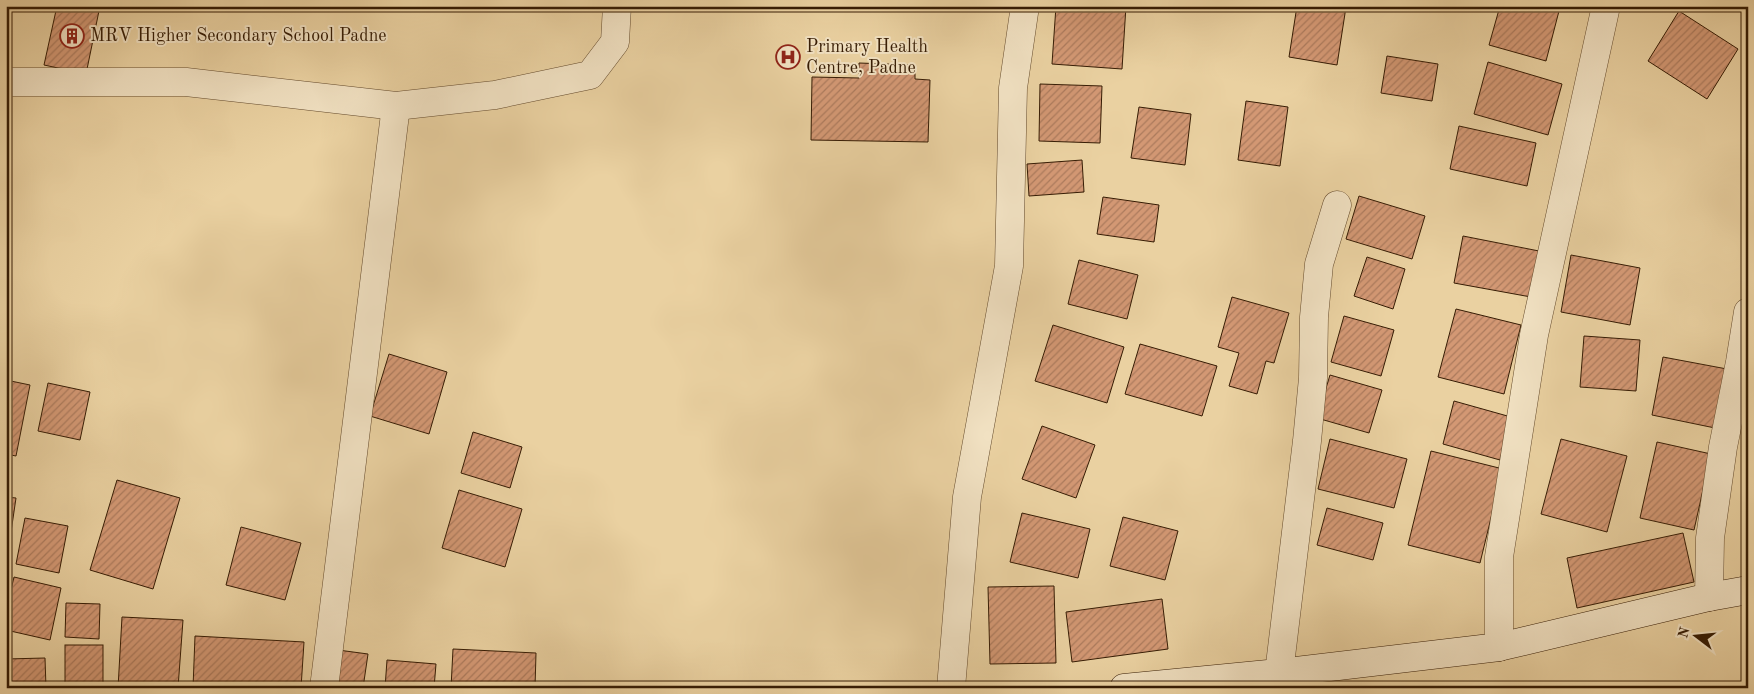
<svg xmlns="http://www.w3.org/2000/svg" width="1754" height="694" viewBox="0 0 1754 694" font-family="'Old Standard TT',serif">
<defs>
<pattern id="building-hatch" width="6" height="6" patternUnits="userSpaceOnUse" patternTransform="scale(1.25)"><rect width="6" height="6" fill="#d39874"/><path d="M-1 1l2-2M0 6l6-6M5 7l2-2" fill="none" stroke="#ac7b5d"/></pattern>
</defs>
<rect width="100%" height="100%" fill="#ead1a1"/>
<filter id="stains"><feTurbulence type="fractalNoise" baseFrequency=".004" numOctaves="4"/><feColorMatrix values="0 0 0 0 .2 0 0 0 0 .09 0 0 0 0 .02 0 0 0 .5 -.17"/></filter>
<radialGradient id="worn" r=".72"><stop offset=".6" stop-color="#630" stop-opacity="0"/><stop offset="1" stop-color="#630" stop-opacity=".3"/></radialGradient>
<g fill="url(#building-hatch)" stroke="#361c04">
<path d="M57,6H100L86,74L44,65Z"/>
<path d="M1056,6H1126L1122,69L1052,64Z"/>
<path d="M1297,6L1346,7L1337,65L1289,57Z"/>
<path d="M1500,6H1543L1559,11L1546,61L1489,45Z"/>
<path d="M1679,11L1738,49L1707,99L1648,61Z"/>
<path d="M1387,56L1438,64L1432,101L1381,93Z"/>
<path d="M1488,62L1562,84L1548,135L1474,114Z"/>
<path d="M859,63L915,65V79L930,80L928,142L811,140L812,77L859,78Z"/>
<path d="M1040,84L1102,86L1100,143L1039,141Z"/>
<path d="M1246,101L1288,107L1280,166L1238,160Z"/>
<path d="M1139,107L1191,114L1185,165L1131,158Z"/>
<path d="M1459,126L1536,143L1527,186L1450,169Z"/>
<path d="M1082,160L1084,192L1029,196L1027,164Z"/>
<path d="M1359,196L1425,216L1412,259L1346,239Z"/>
<path d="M1103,197L1159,205L1154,242L1097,234Z"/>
<path d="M1463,236L1539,251L1531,297L1454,283Z"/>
<path d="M1571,255L1640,268L1630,325L1561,312Z"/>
<path d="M1367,257L1405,269L1393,309L1354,296Z"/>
<path d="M1079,260L1138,275L1127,319L1068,304Z"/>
<path d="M1232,297L1289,313L1274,363L1266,361L1257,394L1229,386L1239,353L1218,347Z"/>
<path d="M1456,309L1521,325L1504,394L1438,377Z"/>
<path d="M1344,316L1394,330L1381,376L1331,362Z"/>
<path d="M1053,325L1124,347L1107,403L1035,381Z"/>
<path d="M1584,336L1640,340L1636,391L1580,387Z"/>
<path d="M1140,344L1217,366L1202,416L1125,394Z"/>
<path d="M389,354L447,372L429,434L370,416Z"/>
<path d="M1663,357L1727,369L1715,428L1652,415Z"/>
<path d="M1330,375L1382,390L1369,433L1317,418Z"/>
<path d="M6,380L30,385L16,456L6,454Z"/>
<path d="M48,383L90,392L80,440L38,431Z"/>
<path d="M1454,401L1511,417L1500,460L1443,444Z"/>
<path d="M1042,426L1095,445L1076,498L1022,479Z"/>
<path d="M473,432L522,447L510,488L461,473Z"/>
<path d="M1330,439L1407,459L1394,508L1318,489Z"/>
<path d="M1561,439L1627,456L1607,532L1541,514Z"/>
<path d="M1657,442L1711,454L1694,530L1640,518Z"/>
<path d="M1431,451L1503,469L1480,563L1408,545Z"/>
<path d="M117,480L180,498L153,589L90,570Z"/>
<path d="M459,490L522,509L505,567L442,548Z"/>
<path d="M6,497L16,498L6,566Z"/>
<path d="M1327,508L1383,523L1373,560L1317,545Z"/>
<path d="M1022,513L1090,529L1078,578L1010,562Z"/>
<path d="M1123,517L1178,531L1165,580L1110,566Z"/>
<path d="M25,518L68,526L59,573L16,564Z"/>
<path d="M241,527L301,543L285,600L226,585Z"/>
<path d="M1683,533L1694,582L1577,608L1567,558Z"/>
<path d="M14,577L61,588L50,640L6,630V611Z"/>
<path d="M1054,586L1056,663L990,664L988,587Z"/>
<path d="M1162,599L1168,649L1072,662L1066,612Z"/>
<path d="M66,603L100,604L99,639L65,637Z"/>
<path d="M122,617L183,620L178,688H118Z"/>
<path d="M195,636L304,642L301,688H193Z"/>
<rect x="65" y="645" width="38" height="43"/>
<path d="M453,649L536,653L535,688H451Z"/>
<path d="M338,650L368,654L363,688H333Z"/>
<path d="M45,658L46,688H6V659Z"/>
<path d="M387,660L436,664L434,688H385Z"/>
</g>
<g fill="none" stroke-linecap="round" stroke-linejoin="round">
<g stroke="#63492b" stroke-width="29">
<g id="street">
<path d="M6,82H186L396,106L495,95L590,75L615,42L617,6"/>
<path d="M1709,597L1710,538L1723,447L1740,362L1748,312"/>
<path d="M1499,647V557L1534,335L1606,6"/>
<path d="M1279,673L1307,441L1313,378L1314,317L1319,264L1337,205"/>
<path d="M324,688L396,106"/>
<path d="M951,688L967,497L1009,266L1013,88L1025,6"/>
</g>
</g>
<g stroke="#361c04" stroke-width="29">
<path id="secondary" d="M1124,688L1279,673L1499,647L1709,597L1748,590"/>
</g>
<use href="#street" stroke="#f1e1c2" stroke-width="28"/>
<use href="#secondary" stroke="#f1e1c2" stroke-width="28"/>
</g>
<defs>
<g id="building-ring" transform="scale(1.25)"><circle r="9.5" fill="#f1e1c2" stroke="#8f2418" stroke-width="1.5"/><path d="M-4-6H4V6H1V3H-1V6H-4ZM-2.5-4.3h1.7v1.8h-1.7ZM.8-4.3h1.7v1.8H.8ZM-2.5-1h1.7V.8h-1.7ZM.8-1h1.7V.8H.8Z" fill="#8f2418"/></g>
<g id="hospital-ring" transform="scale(1.25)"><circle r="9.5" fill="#f1e1c2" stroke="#8f2418" stroke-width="1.5"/><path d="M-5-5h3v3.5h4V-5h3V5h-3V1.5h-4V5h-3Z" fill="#8f2418"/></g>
</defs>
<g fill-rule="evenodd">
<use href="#building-ring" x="72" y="36"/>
<use href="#hospital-ring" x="788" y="57"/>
</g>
<g text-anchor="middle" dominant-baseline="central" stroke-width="4" stroke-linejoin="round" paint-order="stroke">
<g font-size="18" fill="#361c04" stroke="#f1e1c2" text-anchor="start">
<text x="90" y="36">MRV Higher Secondary School Padne</text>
<text x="806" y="47">Primary Health<tspan x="806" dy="21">Centre, Padne</tspan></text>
</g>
</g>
<rect width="1754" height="694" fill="none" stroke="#ead1a1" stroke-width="25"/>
<rect x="8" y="8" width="1739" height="679" fill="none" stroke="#361c04" stroke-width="2.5"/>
<rect x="12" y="12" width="1729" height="669" fill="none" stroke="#361c04"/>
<g transform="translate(1696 636) rotate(286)" stroke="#f1e1c2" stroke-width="4" paint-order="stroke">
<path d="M0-4L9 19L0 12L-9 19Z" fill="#361c04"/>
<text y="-8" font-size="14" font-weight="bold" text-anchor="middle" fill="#361c04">N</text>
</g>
<rect width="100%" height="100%" filter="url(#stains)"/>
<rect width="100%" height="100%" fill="url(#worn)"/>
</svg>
